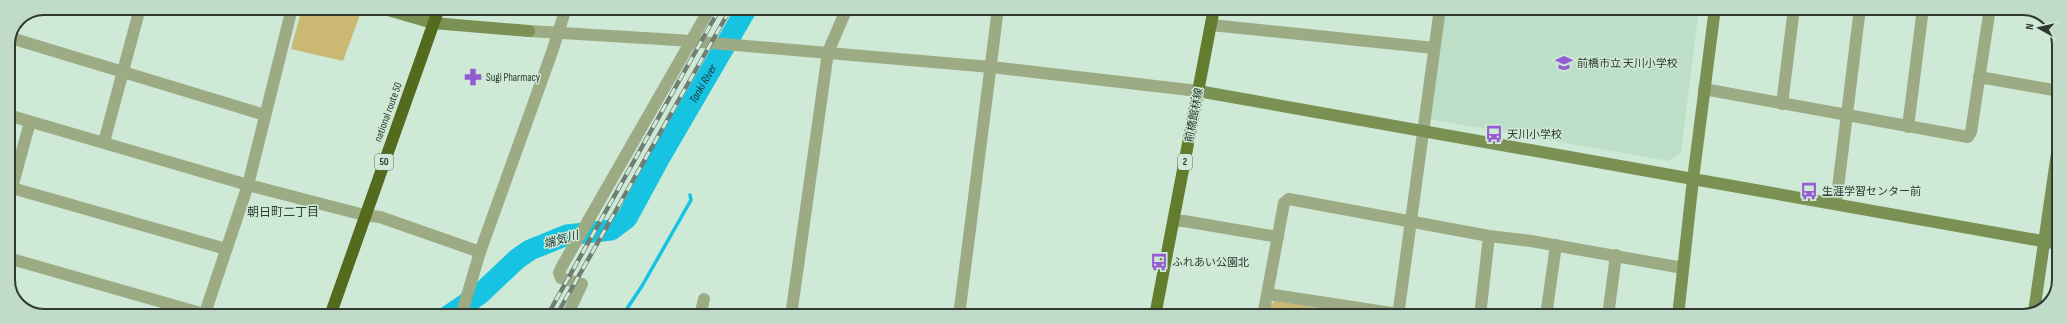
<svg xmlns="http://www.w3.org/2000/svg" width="2067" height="324" viewBox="0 0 2067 324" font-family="'Sofia Sans Condensed','Noto Sans JP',sans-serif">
<rect width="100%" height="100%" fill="#cee9d6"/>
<path fill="#bddfc7" d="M1443,8H1699L1681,153L1669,161L1428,119Z"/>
<g fill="#cab873">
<path d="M302,8H335L360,15L343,61L291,49Z"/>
<path d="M1275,301L1369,316H1269L1271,304Z"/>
</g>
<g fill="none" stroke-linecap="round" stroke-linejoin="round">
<path stroke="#16c3e1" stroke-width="3.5" d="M622,316L642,286L691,200L690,195"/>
<path stroke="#16c3e1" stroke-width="21" id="s1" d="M448,316L480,294L517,259L530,250L567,235L611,230L627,218L659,159L747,8"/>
<g stroke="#9cab83" stroke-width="12">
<path d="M1211,25L1434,48"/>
<path d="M529,31L677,40L991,67L1198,91"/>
<path d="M11,38L265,115"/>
<path d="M1979,77L2059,91"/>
<path d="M1704,89L1968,137L1971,132L1990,8"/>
<path d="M1782,104L1794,8"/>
<path d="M8,115L248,185L364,215L380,217L480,252"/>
<path d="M1908,127L1923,8"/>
<path d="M104,142L140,8"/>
<path d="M12,188L226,249"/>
<path d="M8,202L30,122"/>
<path d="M1836,204L1860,8"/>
<path d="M1174,221H1184L1278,237"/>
<path d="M8,258L204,314"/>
<path d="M1268,294L1398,314"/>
<path d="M204,316L248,185L292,8"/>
<path d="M461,316L480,252L552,52L566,8"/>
<path d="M567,316L582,284L561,278L559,273L561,268L710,8"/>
<path d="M700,316L704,299"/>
<path d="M791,316L828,52L847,8"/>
<path d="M959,316L998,8"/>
<path d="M1263,316L1284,203L1289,199L1489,236L1531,241L1683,268"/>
<path d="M1398,316L1440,8"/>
<path d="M1480,316L1489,236"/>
<path d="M1546,316L1556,245"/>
<path d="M1608,316L1616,255"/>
</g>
<g stroke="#7b9154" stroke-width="12">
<path d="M381,8L433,23L529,31"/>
<path d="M1715,8L1693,179L2059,244"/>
<path d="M1198,91L1693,179L1678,316"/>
<path d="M2034,312L2059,139"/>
</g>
<path stroke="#637d2e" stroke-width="12" d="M1155,316L1214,8"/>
<path stroke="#536a1f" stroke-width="12" d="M330,316L439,8"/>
<g stroke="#6e7e73" stroke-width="4.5">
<g id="rail">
<path d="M547,316L720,8"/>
<path d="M556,316L731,8"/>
</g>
</g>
<use href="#rail" stroke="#cee9d6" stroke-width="3" stroke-dasharray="9" stroke-linecap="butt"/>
</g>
<defs>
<g id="school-bare" transform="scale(1.38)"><path d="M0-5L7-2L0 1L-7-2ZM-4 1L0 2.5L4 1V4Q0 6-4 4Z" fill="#945bd2" stroke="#cee9d6" stroke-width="2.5" paint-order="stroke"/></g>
<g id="pharmacy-bare" transform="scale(1.38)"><path d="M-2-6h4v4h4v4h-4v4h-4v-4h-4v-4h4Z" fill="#945bd2" stroke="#cee9d6" stroke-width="2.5" paint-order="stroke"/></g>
<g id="bus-bare" transform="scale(1.38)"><path d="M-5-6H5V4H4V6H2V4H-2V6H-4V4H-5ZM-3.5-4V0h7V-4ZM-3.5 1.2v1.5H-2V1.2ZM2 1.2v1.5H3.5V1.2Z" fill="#945bd2" stroke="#cee9d6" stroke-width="2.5" paint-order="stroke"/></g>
</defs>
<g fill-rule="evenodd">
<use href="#school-bare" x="1564" y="63"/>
<use href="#pharmacy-bare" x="473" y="77"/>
<use href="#bus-bare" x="1494" y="134"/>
<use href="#bus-bare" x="1809" y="191"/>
<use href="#bus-bare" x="1159" y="262"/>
</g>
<g text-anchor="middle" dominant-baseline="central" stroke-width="3" stroke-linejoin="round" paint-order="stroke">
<g fill="#cee9d6" stroke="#5f6e63" stroke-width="1">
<rect x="375" y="154" width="18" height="16" rx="3"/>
<rect x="1178" y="154" width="14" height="16" rx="3"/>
</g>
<g font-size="10" font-weight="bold" fill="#2f3932">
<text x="384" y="162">50</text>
<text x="1185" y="162">2</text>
</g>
<g font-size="11" fill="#2f3932" stroke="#cee9d6" text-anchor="start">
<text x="1577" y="63">前橋市立 天川小学校</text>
<text x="486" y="77">Sugi Pharmacy</text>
<text x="1507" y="134">天川小学校</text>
<text x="1822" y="191">生涯学習センター前</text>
<text x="1172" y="262">ふれあい公園北</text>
</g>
<g font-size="11" fill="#2f3932" stroke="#cee9d6">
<text transform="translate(388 112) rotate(-70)">national route 50</text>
<text transform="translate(1194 115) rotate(-79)">前橋館林線</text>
</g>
<g font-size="12" font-style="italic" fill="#193237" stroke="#cee9d6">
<text stroke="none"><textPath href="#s1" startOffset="364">Tanki River</textPath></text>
<text transform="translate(561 240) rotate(-16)">端気川</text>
</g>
<g font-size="12" fill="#294031" stroke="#cee9d6">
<text x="283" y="212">朝日町二丁目</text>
</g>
</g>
<path d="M0 0H2067V324H0ZM44 15H2023A29 29 0 0 1 2052 44V280A29 29 0 0 1 2023 309H44A29 29 0 0 1 15 280V44A29 29 0 0 1 44 15Z" fill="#c1dbc9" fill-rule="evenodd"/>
<path fill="none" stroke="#2f3932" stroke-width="2" d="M44 15H2023A29 29 0 0 1 2052 44V280A29 29 0 0 1 2023 309H44A29 29 0 0 1 15 280V44A29 29 0 0 1 44 15Z"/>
<g transform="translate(2039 28) rotate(278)" stroke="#cee9d6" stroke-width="3" paint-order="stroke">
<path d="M0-3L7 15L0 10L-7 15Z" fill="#2f3932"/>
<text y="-6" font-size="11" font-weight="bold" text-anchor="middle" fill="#2f3932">N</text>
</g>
</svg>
